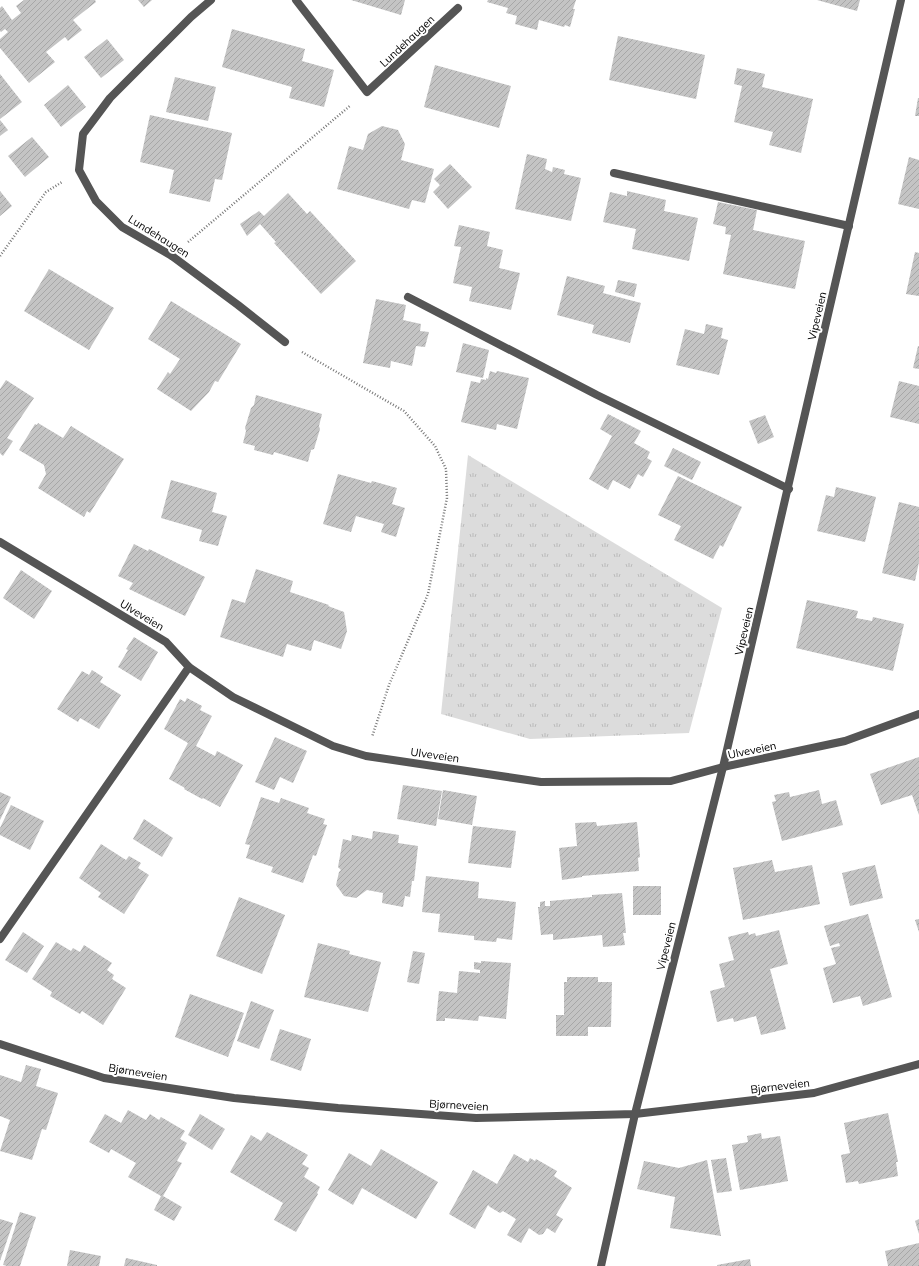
<svg xmlns="http://www.w3.org/2000/svg" width="919" height="1266" viewBox="0 0 919 1266" font-family="Mulish,sans-serif">
<defs>
<pattern id="grass-tufts" width="24" height="20" patternUnits="userSpaceOnUse"><rect width="24" height="20" fill="#dcdcdc"/><path d="M3 7l-1-3M5 7V3M7 7l1-3M15 17l-1-3M17 17v-4M19 17l1-3" fill="none" stroke="#bbb"/></pattern>
<pattern id="building-hatch" width="6" height="6" patternUnits="userSpaceOnUse"><rect width="6" height="6" fill="#c4c4c4"/><path d="M-1 1l2-2M0 6l6-6M5 7l2-2" fill="none" stroke="#a7a7a7"/></pattern>
</defs>
<rect width="100%" height="100%" fill="#fff"/>
<path fill="url(#grass-tufts)" d="M468,455L722,608L689,733L530,739L441,714Z"/>
<g fill="url(#building-hatch)">
<path d="M24,0H95L96,2L73,20L82,30L68,41L65,37L46,52L55,62L29,83L0,48V39L8,32L5,29L1,32L0,31V8L2,6L12,20L21,13L16,6Z"/>
<path d="M138,0H152L144,7Z"/>
<path d="M351,0H405L401,15Z"/>
<path d="M488,0H576L573,9H575L570,27L565,25L564,27L539,20L537,30L515,24L517,16L506,13L508,8L487,2Z"/>
<path d="M817,0H860L857,11Z"/>
<path d="M232,29L305,49L302,61L334,70L324,107L289,98L292,87L222,67Z"/>
<path d="M618,36L705,55L696,99L609,80Z"/>
<path d="M107,39L124,60L101,78L84,57Z"/>
<path d="M435,65L511,86L499,128L424,107Z"/>
<path d="M737,68L765,74L762,87L813,99L801,153L769,145L773,132L734,122L742,86L734,84Z"/>
<path d="M0,74L22,102L0,119Z"/>
<path d="M175,77L216,87L208,121L166,112Z"/>
<path d="M68,85L86,107L61,127L44,105Z"/>
<path d="M918,98H919V116H915Z"/>
<path d="M150,115L232,133L222,180L215,179L210,202L169,193L174,170L140,162Z"/>
<path d="M0,120L8,130L0,136Z"/>
<path d="M382,126L398,130L405,144L401,160L434,169L425,203L412,200L409,209L337,189L349,146L363,150L368,134Z"/>
<path d="M32,137L49,157L25,177L8,156Z"/>
<path d="M527,154L547,159L545,169L552,172L553,167L565,170L564,174L581,178L571,221L515,209Z"/>
<path d="M909,157L919,160V209L898,204Z"/>
<path d="M450,164L472,187L448,209L433,192L440,185L434,179Z"/>
<path d="M0,191L12,206L0,216Z"/>
<path d="M627,191L666,200L664,211L698,218L689,261L632,249L636,229L603,222L610,192L627,196Z"/>
<path d="M288,193L307,214L310,211L356,261L321,294L274,243L276,242L260,224L247,236L240,224L259,211L264,216Z"/>
<path d="M718,202L757,210L753,230L805,241L795,289L723,274L731,235L725,234L726,227L713,224Z"/>
<path d="M459,225L490,232L487,246L503,250L499,268L520,273L511,310L469,301L472,287L453,283L461,247L454,246Z"/>
<path d="M915,252L919,253V296L906,294Z"/>
<path d="M49,269L114,308L89,350L24,311Z"/>
<path d="M567,276L605,286L603,293L641,303L630,343L592,333L594,325L557,315Z"/>
<path d="M618,280L637,284L634,297L615,292Z"/>
<path d="M376,299L406,305L403,320L421,324L420,331L429,332L425,347L416,346L412,366L391,361L390,368L363,363Z"/>
<path d="M171,301L241,344L218,382L215,381L209,392L191,411L157,389L168,372L170,374L180,359L148,339Z"/>
<path d="M706,324L723,328L721,338L728,340L719,375L676,365L685,329L704,334Z"/>
<path d="M463,343L489,350L483,378L456,372Z"/>
<path d="M918,346H919V369L913,368Z"/>
<path d="M490,371L496,373L497,371L529,378L517,429L497,424L496,430L461,422L471,381L480,383L481,379L486,380V378L488,379Z"/>
<path d="M6,380L34,398L7,438L13,441L3,456L0,453V389Z"/>
<path d="M899,381L919,386V424L890,417Z"/>
<path d="M256,395L322,414L319,426L320,429L314,449L311,450L308,462L274,452L273,455L254,450L255,446L243,443L246,431L245,428L251,408L254,405Z"/>
<path d="M608,414L641,431L634,443L650,452L647,458L652,461L643,477L638,474L630,489L613,480L608,490L589,479L612,436L600,429Z"/>
<path d="M765,415L774,437L758,444L749,421Z"/>
<path d="M38,423L63,438L71,426L124,459L90,513L87,511L84,517L38,488L46,474L44,465L19,450L35,424L37,425Z"/>
<path d="M673,448L701,462L692,480L664,466Z"/>
<path d="M338,474L371,483L372,481L397,488L392,504L405,508L396,537L381,532L384,524L356,516L351,532L323,524Z"/>
<path d="M678,476L742,507L723,547L720,545L713,559L674,540L681,526L658,515Z"/>
<path d="M171,480L217,493L212,512L227,516L218,546L199,541L202,530L161,518Z"/>
<path d="M836,487L876,497L865,542L817,531L826,495L834,497Z"/>
<path d="M899,502L919,507V562L915,581L882,573Z"/>
<path d="M134,544L148,551L149,549L205,577L185,616L129,589L133,583L118,576Z"/>
<path d="M256,569L293,581L290,592L329,605L328,606L344,612L347,631L341,649L314,640L311,651L287,644L283,657L220,637L232,599L245,603Z"/>
<path d="M21,570L52,591L34,619L3,598Z"/>
<path d="M807,600L858,611L856,618L872,621L873,617L904,624L893,671L796,648Z"/>
<path d="M134,637L158,652L141,681L118,667L128,650L126,649Z"/>
<path d="M92,670L103,677L100,682L121,695L99,729L80,718L78,722L57,709L82,671L89,675Z"/>
<path d="M187,698L202,706L200,710L212,716L196,746L215,756L217,751L243,765L220,807L203,798L202,799L184,789L185,788L169,779L188,743L164,729L180,699L185,702Z"/>
<path d="M275,737L307,751L293,783L280,777L274,790L255,782Z"/>
<path d="M919,757V815L912,795L881,805L870,774Z"/>
<path d="M403,785L442,791L436,826L397,819Z"/>
<path d="M443,790L477,796L472,825L438,819Z"/>
<path d="M819,790L822,804L836,800L843,825L782,841L772,802L776,801L774,795L789,792L790,797Z"/>
<path d="M0,792L11,797L0,820Z"/>
<path d="M261,797L279,803L281,798L309,808L307,813L325,819L323,824L327,825L316,856L313,855L303,883L271,872L273,867L246,858L250,845L245,844Z"/>
<path d="M11,805L44,821L30,850L0,835V828Z"/>
<path d="M144,819L173,838L162,857L133,839Z"/>
<path d="M596,822L597,826L637,822L640,857L638,858L639,871L582,876V877L562,880L559,848L577,846L575,823Z"/>
<path d="M473,826L516,831L511,868L468,863Z"/>
<path d="M373,831L399,835L398,843L418,846L414,881H412L410,897L405,896L403,907L382,903L383,893L367,890L356,898L344,896L336,885L339,872L341,870L338,867L343,839L351,841L352,835L372,839Z"/>
<path d="M101,844L126,860L129,856L141,863L138,868L149,875L124,914L98,897L101,893L79,878Z"/>
<path d="M772,860L775,872L812,865L820,904L743,920L733,868Z"/>
<path d="M875,865L883,898L850,906L842,873Z"/>
<path d="M426,876L479,882L478,898L516,902L512,940L497,938L496,942L474,940V936L438,932L440,914L422,912Z"/>
<rect x="633" y="886" width="28" height="29"/>
<path d="M622,893L626,933H623L625,945L603,947L602,935L553,940V934L541,935L538,907H540V902L545,901V906H550V901L592,897V895Z"/>
<path d="M239,897L285,915L262,974L216,956Z"/>
<path d="M868,914L892,997L863,1006L860,996L833,1003L823,968L836,964L831,948L840,946L839,943L830,946L824,926Z"/>
<path d="M919,919V932L915,920Z"/>
<path d="M779,930L788,964L770,969L786,1029L761,1035L756,1016L734,1022L733,1018L717,1022L710,991L725,987L719,964L734,960L728,937L748,932L749,935L755,933L756,936Z"/>
<path d="M23,932L44,946L27,973L5,960Z"/>
<path d="M56,942L71,951L73,948L80,952L84,945L112,963L107,970L114,975L112,979L126,988L103,1025L82,1011L80,1014L50,996L52,992L32,979Z"/>
<path d="M318,943L350,951L349,954L381,962L368,1012L304,997Z"/>
<path d="M413,951L425,953L419,984L407,982Z"/>
<path d="M481,961L511,963L506,1019L479,1016L478,1021L445,1018V1021H436L439,991L457,993L459,971L480,973V970L474,969V962L481,963Z"/>
<path d="M567,977H598V982H612L611,1027H588V1036H556V1015H564V982H567Z"/>
<path d="M190,994L244,1013L228,1057L175,1037Z"/>
<path d="M251,1001L274,1010L259,1049L237,1041Z"/>
<path d="M280,1029L311,1039L301,1071L270,1060Z"/>
<path d="M26,1065L41,1069L36,1086L58,1093L46,1130L42,1129L32,1160L0,1151L10,1120L0,1116V1075L21,1082Z"/>
<path d="M128,1110L146,1120L150,1114L159,1120L161,1117L185,1131L180,1139L187,1143L177,1161L182,1163L163,1196L182,1207L174,1221L154,1210L161,1196L128,1177L136,1163L111,1149L109,1153L89,1142L105,1114L121,1123Z"/>
<path d="M888,1113L898,1162H896L898,1176L859,1184L858,1181L846,1183L841,1155L850,1153L844,1123Z"/>
<path d="M200,1114L225,1129L212,1150L188,1135Z"/>
<path d="M267,1132L308,1155L302,1164L309,1168L304,1177L320,1187L317,1193L318,1194L296,1232L274,1220L283,1203L230,1172L251,1135L261,1141Z"/>
<path d="M761,1133L762,1139L780,1136L788,1181L740,1190L732,1145L748,1142L747,1136Z"/>
<path d="M381,1149L438,1182L416,1219L362,1188L353,1205L328,1190L349,1153L371,1166Z"/>
<path d="M514,1154L528,1162L530,1158L535,1161L536,1159L557,1171L554,1176L572,1188L556,1215L563,1219L555,1233L547,1228L543,1234L539,1235L529,1228L521,1243L507,1235L516,1219L503,1211L500,1213L490,1207L488,1205L475,1229L449,1214L473,1170L497,1184Z"/>
<path d="M726,1158L732,1191L717,1193L711,1160Z"/>
<path d="M707,1160L721,1236L670,1228L675,1197L637,1189L644,1161L679,1168Z"/>
<path d="M20,1212L36,1217L20,1266H7L3,1265Z"/>
<path d="M0,1219L13,1223L0,1261Z"/>
<path d="M919,1219V1234L915,1221Z"/>
<path d="M919,1243V1266H888L885,1251Z"/>
<path d="M70,1250L101,1256L99,1266H67Z"/>
<path d="M126,1258L157,1265V1266H124Z"/>
<path d="M750,1259L751,1266H717V1265Z"/>
</g>
<g fill="none" stroke-linecap="round" stroke-linejoin="round">
<g stroke="#777" stroke-width="2.5" stroke-dasharray="1 2" stroke-linecap="butt">
<path d="M188,242L351,105"/>
<path d="M0,256L46,192L62,182"/>
<path d="M302,352L404,411L435,446L446,469L447,498L428,594L389,685L372,737"/>
</g>
<g stroke="#555" stroke-width="8">
<path d="M296,0L367,92L458,8"/>
<path d="M614,173L849,226"/>
<path d="M172,256L238,305L285,342"/>
<path d="M408,297L597,395L789,489"/>
<path d="M0,542L166,642L189,667"/>
</g>
<g stroke="#555" stroke-width="8">
<path d="M172,256L122,227L96,201L79,170L83,134L110,98L191,17L211,0"/>
<path d="M0,939L189,667L233,697L333,746L366,756L541,782L671,781L723,767L845,741L919,714"/>
<path d="M0,1044L104,1078L234,1098L338,1108L476,1118L635,1114L814,1093L919,1064"/>
<path d="M601,1266L635,1114L723,767L901,0"/>
</g>
</g>
<g text-anchor="middle" dominant-baseline="central" stroke-width="4" stroke-linejoin="round" paint-order="stroke">
<g font-size="11" fill="#000" stroke="#fff">
<text transform="translate(407 41) rotate(-43)">Lundehaugen</text>
<text transform="translate(159 236) rotate(32)">Lundehaugen</text>
<text transform="translate(817 316) rotate(-77)">Vipeveien</text>
<text transform="translate(142 615) rotate(31)">Ulveveien</text>
<text transform="translate(744 631) rotate(-77)">Vipeveien</text>
<text transform="translate(752 750) rotate(-12)">Ulveveien</text>
<text transform="translate(435 755) rotate(8)">Ulveveien</text>
<text transform="translate(666 946) rotate(-76)">Vipeveien</text>
<text transform="translate(138 1072) rotate(9)">Bjørneveien</text>
<text transform="translate(780 1086) rotate(-7)">Bjørneveien</text>
<text transform="translate(459 1105) rotate(3)">Bjørneveien</text>
</g>
</g>
</svg>
